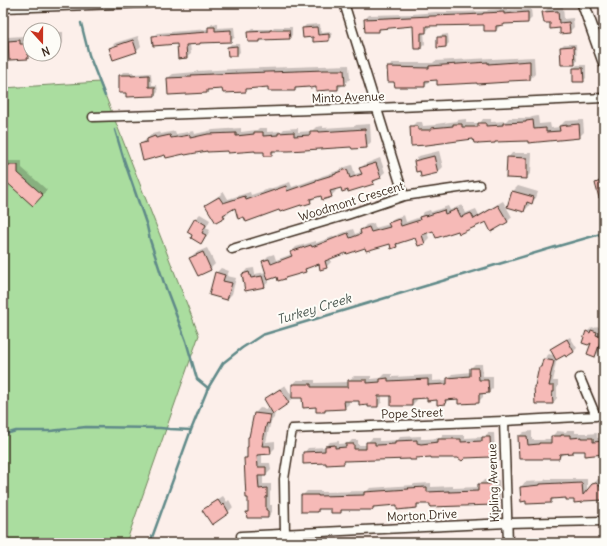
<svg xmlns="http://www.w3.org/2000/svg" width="607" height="546" viewBox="0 0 607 546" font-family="Delius,sans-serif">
<rect width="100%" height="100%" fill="#fcefea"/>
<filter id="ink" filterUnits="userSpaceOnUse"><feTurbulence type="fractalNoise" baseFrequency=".025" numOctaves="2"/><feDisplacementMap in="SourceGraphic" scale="8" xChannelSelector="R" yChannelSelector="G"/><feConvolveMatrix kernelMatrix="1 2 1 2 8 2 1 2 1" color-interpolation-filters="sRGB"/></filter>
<g filter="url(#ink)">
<path fill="#aadd9f" stroke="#72845e" d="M100,82L199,335L126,543H3V88Z"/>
<g fill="#0003">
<path d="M563,6L564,19L573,18L574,27L569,32L551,22L543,13L548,8Z"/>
<path d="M507,9V10L531,9L532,18L528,22L505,23L504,24L499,25L500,26L496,30L485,24L429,25V28L426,32H424L425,44L421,48H415L414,25L382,27L378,31L365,19L369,15L413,14L436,12H464L487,11L488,10Z"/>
<path d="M218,23V28L234,27L235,37L231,41L201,42L190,44L191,54L187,57L178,43L153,37L157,33L209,29V27L212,24Z"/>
<path d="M320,24L321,33L331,32L332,37L329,40L314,36L303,28L306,25Z"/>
<path d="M274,27H292V35L289,38L262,39L260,41H249L248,32L252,29H272Z"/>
<path d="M54,32H63V43L59,48H54Z"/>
<path d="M448,34L449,43L446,46L438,38L441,35Z"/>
<path d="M7,35V37L24,36V40H30V54H32L28,58L10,48H3V36Z"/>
<path d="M138,36L141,46L136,51L110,48L115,43Z"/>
<path d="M231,44H239L240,52L237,55H229L228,47Z"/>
<path d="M564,44H576L577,61L574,64L561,47Z"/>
<path d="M534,57L535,74L530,79L509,80H430V81L425,86L388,68L393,63H433L435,61L492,58V59Z"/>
<path d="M349,65L350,79L338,89L317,86L298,87L295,90L269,86L249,87L245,91L223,88H211L207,92L168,78L173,74L196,72L197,71L234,69Z"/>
<path d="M577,65H586V78L583,81L574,68Z"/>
<path d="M123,72H133V74L151,73L152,85H157L158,92L155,95L120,75Z"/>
<path d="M538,116L539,124L550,123L551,128L560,127V126L565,121L583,120L584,132L579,137L474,138L427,144L411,127L416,122H422L423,126L435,125L436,124L457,121L458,120L466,119V123H480L483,119H491V122L506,121L509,118H530L532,117Z"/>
<path d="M370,124L371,142L366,147L352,146L276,150L271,155L265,151L255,150L208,151L166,154L140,145L152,134L160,132L161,134L175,131L176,134L194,131L195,134L213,130L241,128V132L257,130L259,128H267V132L282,131L284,129L298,128V132L312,131L316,127L323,126V128L355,126L356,125Z"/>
<path d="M439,151L443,167L438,172L422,176L420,170L415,161L419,156Z"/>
<path d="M512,153H532L531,173L526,178L508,158Z"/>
<path d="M380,158L385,172L373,183L349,189L342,187L335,189L336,191L331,196L321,194L315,197L310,202L301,203L245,216L235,207L228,211L229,213L224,217L206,205L211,201L224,192L228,199L250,192L251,195L290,182L292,187L320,177L322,176L340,170L342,168L352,165L355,174L362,172L361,168L365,164Z"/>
<path d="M9,161H22V168L47,190L38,199L4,166Z"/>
<path d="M604,177V196L596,183L601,178Z"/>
<path d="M518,186L538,192L536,198L531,202H530L529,206L524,211L509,207L513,191Z"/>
<path d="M503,201L512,217L507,222L486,221L458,230H434L427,232L429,238L424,243L416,237L402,241L397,246L392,247L391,243L366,246L347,252L330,258L331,262L326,267L319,263L310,266L305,271L278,276L269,278V282L264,286L243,274L247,269L254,268L255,274L266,272L263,261L268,256L274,254L276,260L292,254L291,252L296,247L316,241V243L353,229L355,234L362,231L361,230L366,225L374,223L375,228L390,224V223L394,218L404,215L406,222L420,217L424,212L430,210L431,212L448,206L450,210L462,205L466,213L476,209L479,215Z"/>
<path d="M200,214L210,220L206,228L210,230L206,238L201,243L195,219Z"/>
<path d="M207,248L215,264L210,269L190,258L195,253Z"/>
<path d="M221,268L229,271L227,276L236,278L232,294L227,299L216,273Z"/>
<path d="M597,326L601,328L600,330L604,332V339L600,351L595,356L592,341L587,332L592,327L595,328Z"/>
<path d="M570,337L577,348L574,351L567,355L566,354L557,358L554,372H555L553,381H558V387L557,388V398L553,403L540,367L543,365L544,359L549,354L555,356L551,349L554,346Z"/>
<path d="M604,355V364L600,359Z"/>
<path d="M475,364H482L483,376H493V388L489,392L483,393V397L478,402L459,398H450L445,403L438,399L428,397L416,398L417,400L412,405H392V395H382V402L378,406L360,400H349V404L344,408L326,409L325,411L303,397L293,385L297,380H315V383L349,382V380L354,376H371V379L381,378L385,374H392V377L432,375V381L448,380V378L452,374L471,372V368Z"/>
<path d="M285,385L293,398L288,402L275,411L274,418L271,421L266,442L275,441V448L270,453L262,454V463H270L271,470L266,475H263V484H271V491L270,492V505H272V512L268,517L247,512L249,511L245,459L248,455V447L249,446L255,413L260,408L272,410L265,400L270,395Z"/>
<path d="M567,430H575V433H586V434L597,433V438L604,437V453L586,450H575L573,452L564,453L559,458H520L519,436L524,432L532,431V440H544L545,439H552V436L557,431L566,432Z"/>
<path d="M488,433H494L495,452L490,456L459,457L432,456L418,457L416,459L346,460L343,463L327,462L304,453L308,448L326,447V446L330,442L339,441V444L349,443L352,440H358V445H367V443L372,438H379V441H383L398,440L400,437L421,436V439H426L441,438L443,435H465V438L484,437Z"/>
<path d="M546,479H587V491L598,479H601L604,481V501H599L600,500H584L575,499L567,497H556L551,502L521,487L525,482L544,481Z"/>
<path d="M484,480H499L500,500L495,504L421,503L417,507L398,503L376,506L373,509H343L341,512L332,508H321L318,511H302V496L307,491H322V492L367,491L370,488L413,485L414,484L431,483V487L453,486V488L479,487V485Z"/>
<path d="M223,496L227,502L229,500L233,507L228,512L212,523L203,510L208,506Z"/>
<path d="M575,540V542L604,540V543H564L566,541Z"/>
<path d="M545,541V543H529L531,542Z"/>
</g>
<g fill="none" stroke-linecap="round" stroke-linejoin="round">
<g stroke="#608a89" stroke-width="2.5">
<path d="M81,23L89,55L105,96"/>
<path d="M115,130L124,160L147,226L150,240L164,283L186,341L197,379L208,388"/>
<path d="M3,433H9L16,431H50L86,427L160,428L170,429L191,430"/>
<path d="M150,543L191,430L208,388L223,363L242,348L262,335L562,245L604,233"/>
</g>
</g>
<g fill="#f6bab7" stroke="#3b2a1e">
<path d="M558,11L559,23L569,22L570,33L560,34V28L550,29V23H544L542,12Z"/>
<path d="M504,12V14L528,12V23L504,24V25L496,26V31H484V25L426,26V33H421V49H414L413,26L379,29V32H365L364,19L409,17L432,16L460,15L483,14V13Z"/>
<path d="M208,27H215V31L231,30V42L200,43V44L186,45L187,58L178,59L177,44L153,46L152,36L208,32Z"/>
<path d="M317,27L318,35L329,34V41L313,42V37L303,38L302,28Z"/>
<path d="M270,30H289L290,39L260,40V42H248L247,32L270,31Z"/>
<path d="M437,37H446V47L437,48Z"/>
<path d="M20,40V44H27L28,59L9,60L8,41Z"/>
<path d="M133,40L137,52L113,60L109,48Z"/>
<path d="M237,46V56H228L227,47Z"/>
<path d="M574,46L575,65H561L560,47Z"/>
<path d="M530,61V80L508,81V82L493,83L477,84V83L437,85V80L425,81V87H395L394,82H388L387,67L429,68V66L488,62V64Z"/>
<path d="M573,68H583L584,82H573Z"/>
<path d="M324,70H344L345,85H338V90H329L316,91V87L310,88L309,87L295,88V91H268V87L246,89V92L223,93L222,89L207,90V93L168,95L167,78L191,77V75L214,74Z"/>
<path d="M119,75H131V76L149,75V87H155V96L126,97V93H119Z"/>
<path d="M533,120L534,129L546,128V132L560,131L559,126L579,124L580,138L528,143V141L495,142V143L478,144V143H474L473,139L427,145L411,146L410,126H418V130H431V128L453,126V124H462V127H478V123H486V126L503,125V123L526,122V121Z"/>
<path d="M365,129L367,148L352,149L351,147L289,151H272V156H264V152H255V151L228,153V151L207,152V151L185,155L184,154L166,158L165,155L143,161L139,144L147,142V139L155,136L156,138L170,135L171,138L190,135V138L208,134L236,133V136L254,134V132H263V136L278,135V133L294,132V136L310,135V131H319V132L350,130Z"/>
<path d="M434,156L438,173L421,177L420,171L416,172L414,161Z"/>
<path d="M507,157L527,158V179L506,178Z"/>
<path d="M376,163L381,178L373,181L374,184L348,192V190L342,192L341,188L330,191L332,197L322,200L321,196L310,199L311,203L301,206V205L280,212L279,210L246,222L244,217L238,219L235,208L223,215L225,218L216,223L205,205L219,197L223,203L245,196L246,200L286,186L287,191L316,181V180L336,174V173L347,169L350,178L362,174L359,168Z"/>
<path d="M3,165H18V173L43,195L33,206L3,179Z"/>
<path d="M604,180V197L599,198L595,183Z"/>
<path d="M512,191L534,197L532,204L527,202L524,212L507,207Z"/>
<path d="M498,205L508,222L491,232L486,222L459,234L458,231L436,238L433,231L422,235L425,244L418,246L415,238L396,244L397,247L391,249L390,244L366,251L365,248L347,254L346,253L325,261L327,268L320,270L319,264L305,269L306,272L285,278V279L278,281L277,277L268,280L262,261L269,259L271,264L292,256L290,252L311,245L312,247L348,233L350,238L361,234L360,230L369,227L371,232L390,227L388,223L399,219L401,226L420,220L419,217L426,215V216L444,210L445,214L457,209L461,217L471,213L474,219Z"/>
<path d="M195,218L206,225L202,233L206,235L201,244L191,238L192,235L187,232Z"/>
<path d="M203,252L211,270L198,276L189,258Z"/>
<path d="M215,272L225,275L223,281L232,283L227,300L209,295Z"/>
<path d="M249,272L251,278L262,276L265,287L245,291L242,274Z"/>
<path d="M591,330L597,332L596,335L602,337L595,357L587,354L591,343L588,345L582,343L586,331L590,333Z"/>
<path d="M567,339L574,352L566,357L565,355L556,360L550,349Z"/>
<path d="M543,359L554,361L550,377H551L549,386H554V392H552L553,404H535L534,386H535L539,367H541Z"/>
<path d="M470,368H478L479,380H488L489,393L479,394V403L458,404V399L445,400L446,404L437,405V400L427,401V398L412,399V406H391V396H378V407H368V405L359,406V401H344L345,409L325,410V412H316V407L303,408L302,398H292V384H311V387H348V380H367V383L380,382V379L388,378V381L428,379V385L447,384V378L470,376Z"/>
<path d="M280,389L289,403L273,414L264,399Z"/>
<path d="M254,413L271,415L269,424L267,423L266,426L262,446H270L271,454L257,455L258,467H266V476H258L259,489L267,488V497H266V510H268V518H247L246,512H248V498H246L244,458H247V447H248V437H249Z"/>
<path d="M561,435H571V438L582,437V438H593V442L604,441V454L585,456V451H573V453L560,454L559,459H519L518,436H527L528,445L539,444V443H551V436H561Z"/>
<path d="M482,437H490L491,457L465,458L462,461L458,458H431V457L416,458V460H410V459L344,461V464L326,465V463L303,464V452L325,451V446L335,445V448L346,447V444H354V449H366V442H375V445H378L395,444V441L417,440V443L421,444L438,442V439H461V442L482,441Z"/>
<path d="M561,483V484L582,483L583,495L592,484L596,483L601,487H604V500L583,501V502L574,503V500H566V498L551,499V503L526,504V501L521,502L520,487L540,485V484Z"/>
<path d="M478,484H495V505L430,507V504H417V508L397,510V505L373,507V510H341V513H331V509H318V512H301V495H318V496L364,495V492L409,489L408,488L427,487V492L449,491V492L478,491Z"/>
<path d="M218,500L222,506L224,504L229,513L212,525L202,510Z"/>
</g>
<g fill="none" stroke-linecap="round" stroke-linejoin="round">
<g stroke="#3b2a1e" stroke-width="11">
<g id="street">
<path d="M344,3L404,196"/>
<path d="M3,8L149,3"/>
<path d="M93,117L376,108L604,98"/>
<path d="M232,249L347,215L404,196L479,185"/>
<path d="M504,421L508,543"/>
<path d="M285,534L284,479L292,429L504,421L596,416L580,378"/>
<path d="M241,536L507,523L604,521"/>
</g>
</g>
<g stroke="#3b2a1e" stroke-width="14">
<path id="secondary" d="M583,3L604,62"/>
</g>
<use href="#street" stroke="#fdfcf7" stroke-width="8"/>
<use href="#secondary" stroke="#fdfcf7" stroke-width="11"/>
</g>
</g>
<g text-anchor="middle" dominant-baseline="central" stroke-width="4" stroke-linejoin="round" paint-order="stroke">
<g font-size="12" fill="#3b2a1e" stroke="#fdfcf7">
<text transform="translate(348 97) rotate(-2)">Minto Avenue</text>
<text transform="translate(351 201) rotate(-17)">Woodmont Crescent</text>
<text transform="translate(412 413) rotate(-2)">Pope Street</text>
<text transform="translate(493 483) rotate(-92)">Kipling Avenue</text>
<text transform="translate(422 515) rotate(-3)">Morton Drive</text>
</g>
<g font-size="13" font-style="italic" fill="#4e5a53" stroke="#fdfcf7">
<text transform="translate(314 309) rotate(-17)">Turkey Creek</text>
</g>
</g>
<rect width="607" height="546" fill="none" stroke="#fdfcf7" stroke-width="16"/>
<rect x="8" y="8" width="591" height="530" fill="none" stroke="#3b2a1e" stroke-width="1.5" filter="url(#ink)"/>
<g transform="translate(42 42) rotate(159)"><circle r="19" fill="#fdfcf7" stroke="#afa8a0"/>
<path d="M0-3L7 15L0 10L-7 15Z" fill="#c8321e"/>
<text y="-6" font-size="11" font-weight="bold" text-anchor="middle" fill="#3b2a1e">N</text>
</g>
</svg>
